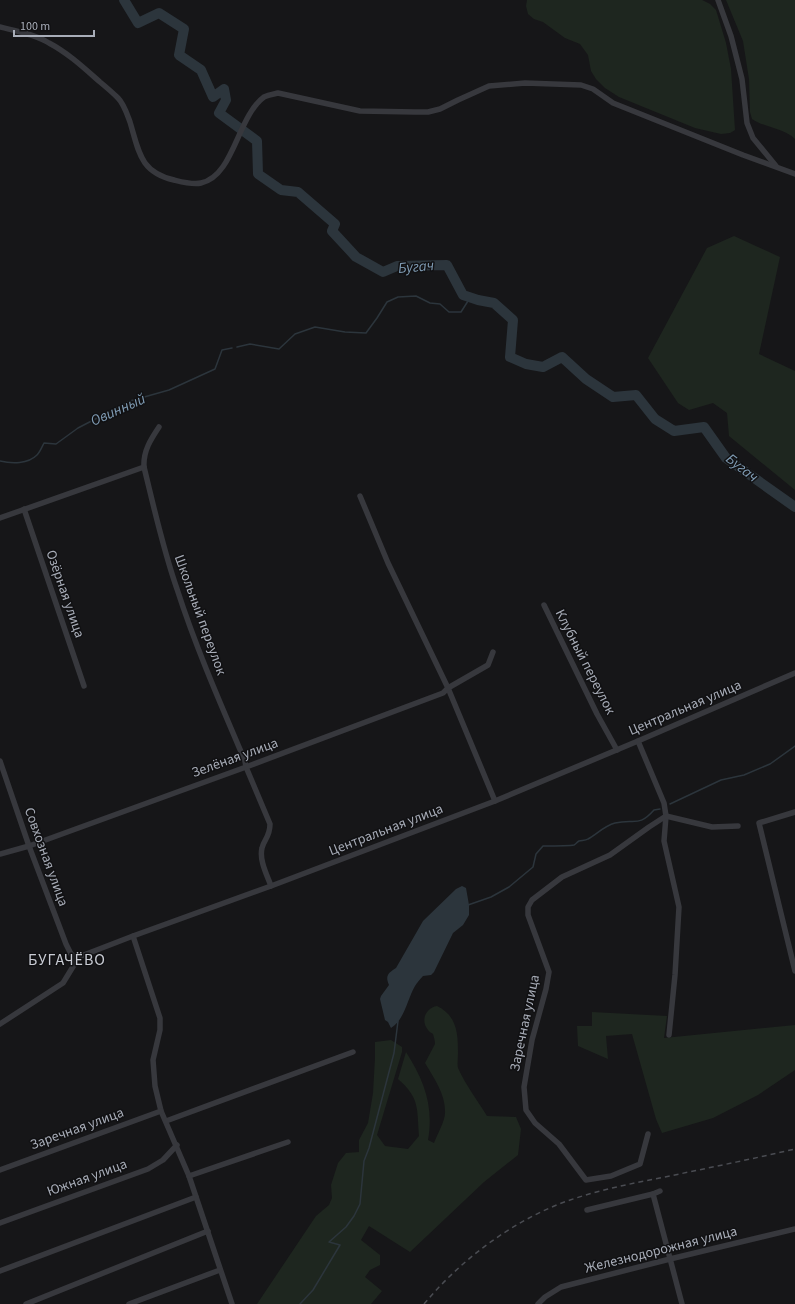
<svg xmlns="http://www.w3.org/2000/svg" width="795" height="1304" viewBox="0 0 795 1304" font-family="'Source Sans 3',sans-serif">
<rect width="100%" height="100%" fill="#161618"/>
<g fill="#1e261f">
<path d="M527,0H702L710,4L716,10L726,43L731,69L735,130L730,133L721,134L695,128L619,97L605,88L596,79L591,71L588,55L580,44L565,38L543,22L534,19L528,14L526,6Z"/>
<path d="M726,0H795V139C784,128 765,128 752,119L750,112L749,79L743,41Z"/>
<path d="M734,236L780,257L759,354L795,371V490L729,436L727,413L713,403L689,410L678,403L648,358L707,248Z"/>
<path d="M437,1006C457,1016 458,1033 458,1053C458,1058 457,1064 458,1068C465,1084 478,1101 487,1116L516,1117L521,1129L518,1155L484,1182L410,1252L369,1226L361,1240L380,1255V1265L370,1270L365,1277L382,1291L371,1304H257L316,1216L329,1205L332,1198L331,1185L338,1163L346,1153L359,1152V1140L368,1123L373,1093L375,1058V1042L391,1040L402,1047V1052L377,1135L385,1146L408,1149L419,1136C417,1109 420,1098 398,1079L406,1052C424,1080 434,1106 428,1140L434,1143C437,1135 445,1121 445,1113C446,1095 434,1078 425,1063L435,1044C435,1041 434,1037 433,1034C432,1033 429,1032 428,1030C420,1020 426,1008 437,1006Z"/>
<path d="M592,1012L667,1016L664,1038L795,1025V1070L758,1095L713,1118L662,1133L656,1119L632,1034L606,1036L608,1059L578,1046L577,1026H592Z"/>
</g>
<path fill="#2c353c" d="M462,886L466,888L469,905V915L463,925L453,933L434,972L431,975L423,976C420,979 417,983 415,986C407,1000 405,1019 391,1028L388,1022L385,1020L380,999L381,996L389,985C385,976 388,973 396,968L423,921L456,889Z"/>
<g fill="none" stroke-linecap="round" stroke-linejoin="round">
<g stroke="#2c353c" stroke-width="1.5">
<path d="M237,347L250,344L279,349L295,334L315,327L345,332L366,333L377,318L387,302L398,297L416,296L430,303L440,304L449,312H461L468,301L478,300"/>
<path d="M0,461C12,464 28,464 37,455C40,452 42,447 44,443L56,444L78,428L130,401L169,390L215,369L222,350L232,348"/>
<path d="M670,804L721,780L744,775L770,764L795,746"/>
<path d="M468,905L491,897L509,887L533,867L536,854L543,846C549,846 569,846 574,845C576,844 577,842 579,841C582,840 585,841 588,839C597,834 604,826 615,823C635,818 638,828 654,810L660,809"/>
<path d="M300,1304L313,1290L340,1245L329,1242L346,1227L354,1216L360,1204L364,1161L369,1148L394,1053L398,1021"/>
</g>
<path stroke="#2c353c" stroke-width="10" d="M124,0L138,23L159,13L184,29L179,55L201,70L213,97L224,89L226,100L219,113L257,141L258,174L281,190L298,192L335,224L332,231L356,257L383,272L397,266L447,265L463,295L478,300L494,303L513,320L510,357L526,364L543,367L562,357L586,379L613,397L636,395L655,419L674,431L704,427L726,458L795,507"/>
<g stroke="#37383d" stroke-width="5.5">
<path d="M718,0L731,36L742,79L747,123L753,138L776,166"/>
<path d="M0,27C16,31 34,34 49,43C68,53 84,68 100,82C106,87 112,92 118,98C124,104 127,114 130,122C139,152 140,172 174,180C182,182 193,185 201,183C234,176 237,117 264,97C268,95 274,94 278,93L360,111L415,112H428L440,109L458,100L489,86L525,83L581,85L593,89L613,103L743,155L795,174"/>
<path d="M144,467C154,508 163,549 177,589C196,648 221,705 245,761L246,767L270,824C270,837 264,839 262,848C259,860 267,875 271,886"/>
<path d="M360,496L388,563L448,688L495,801"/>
<path d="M24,509L84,686"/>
<path d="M0,518L144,467C143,451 151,439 159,427"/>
<path d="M544,605L597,714L617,750"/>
<path d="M638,741L664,803L666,816L664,841L679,907L675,975L669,1035"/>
<path d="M0,761L29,846L66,944L71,954L76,958"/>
<path d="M795,812L759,823L795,971"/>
<path d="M0,854L29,846L246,767L443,693L448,688L488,665L493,652"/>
<path d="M133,936L160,1018V1030L153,1060L155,1086L161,1111L189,1176L232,1304"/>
<path d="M0,1024L63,983L74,965L76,958L133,936L271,886L495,801L638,741L795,673"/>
<path d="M166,1121L353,1052"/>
<path d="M648,1134L640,1164L611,1176L586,1180L559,1144L535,1123L526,1110L524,1087L532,1040L546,989L549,972L528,915V907L532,900L562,877L610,855L649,827L666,816L712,827L738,826"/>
<path d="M0,1170L161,1111"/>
<path d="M189,1176L288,1142"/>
<path d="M660,1191L653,1194L682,1304"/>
<path d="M587,1210L653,1194"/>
<path d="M0,1223L148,1169L163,1160L177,1145"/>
<path d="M0,1271L196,1197"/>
<path d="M26,1304L208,1231"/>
<path d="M129,1304L220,1270"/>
<path d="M538,1304L545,1297L561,1287L670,1259L795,1229"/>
</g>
<path stroke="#4a4c52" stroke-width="1.5" stroke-dasharray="5 4" stroke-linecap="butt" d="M424,1304C460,1261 507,1225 559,1204C593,1191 629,1184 665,1177C708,1168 752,1159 795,1149"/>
</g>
<g text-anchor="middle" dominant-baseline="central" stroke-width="3" stroke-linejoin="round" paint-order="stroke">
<g font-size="14" fill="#a8adb8" stroke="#111113">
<text transform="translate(65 594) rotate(71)">Озёрная улица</text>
<text transform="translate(200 615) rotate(70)">Школьный переулок</text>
<text transform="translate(585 662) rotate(63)">Клубный переулок</text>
<text transform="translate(685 708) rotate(-23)">Центральная улица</text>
<text transform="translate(235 758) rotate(-20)">Зелёная улица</text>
<text transform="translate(386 830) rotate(-21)">Центральная улица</text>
<text transform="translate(46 857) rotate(70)">Совхозная улица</text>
<text transform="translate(525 1023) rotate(-78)">Заречная улица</text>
<text transform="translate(77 1129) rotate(-20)">Заречная улица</text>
<text transform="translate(87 1178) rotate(-20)">Южная улица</text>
<text transform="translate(661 1250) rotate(-14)">Железнодорожная улица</text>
</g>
<g font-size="15" font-style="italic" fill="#7f9bb3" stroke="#111113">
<text transform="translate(416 267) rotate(-5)">Бугач</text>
<text transform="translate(118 410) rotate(-24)">Овинный</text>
<text transform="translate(742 468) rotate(38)">Бугач</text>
</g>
<g font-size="16" letter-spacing="1" fill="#c9ccd4" stroke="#111113">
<text x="67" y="960">БУГАЧЁВО</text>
</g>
</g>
<path d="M14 30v6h80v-6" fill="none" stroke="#a8adb8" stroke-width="2"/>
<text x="20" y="30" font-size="12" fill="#a8adb8" stroke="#111113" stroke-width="3" paint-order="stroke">100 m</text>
</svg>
